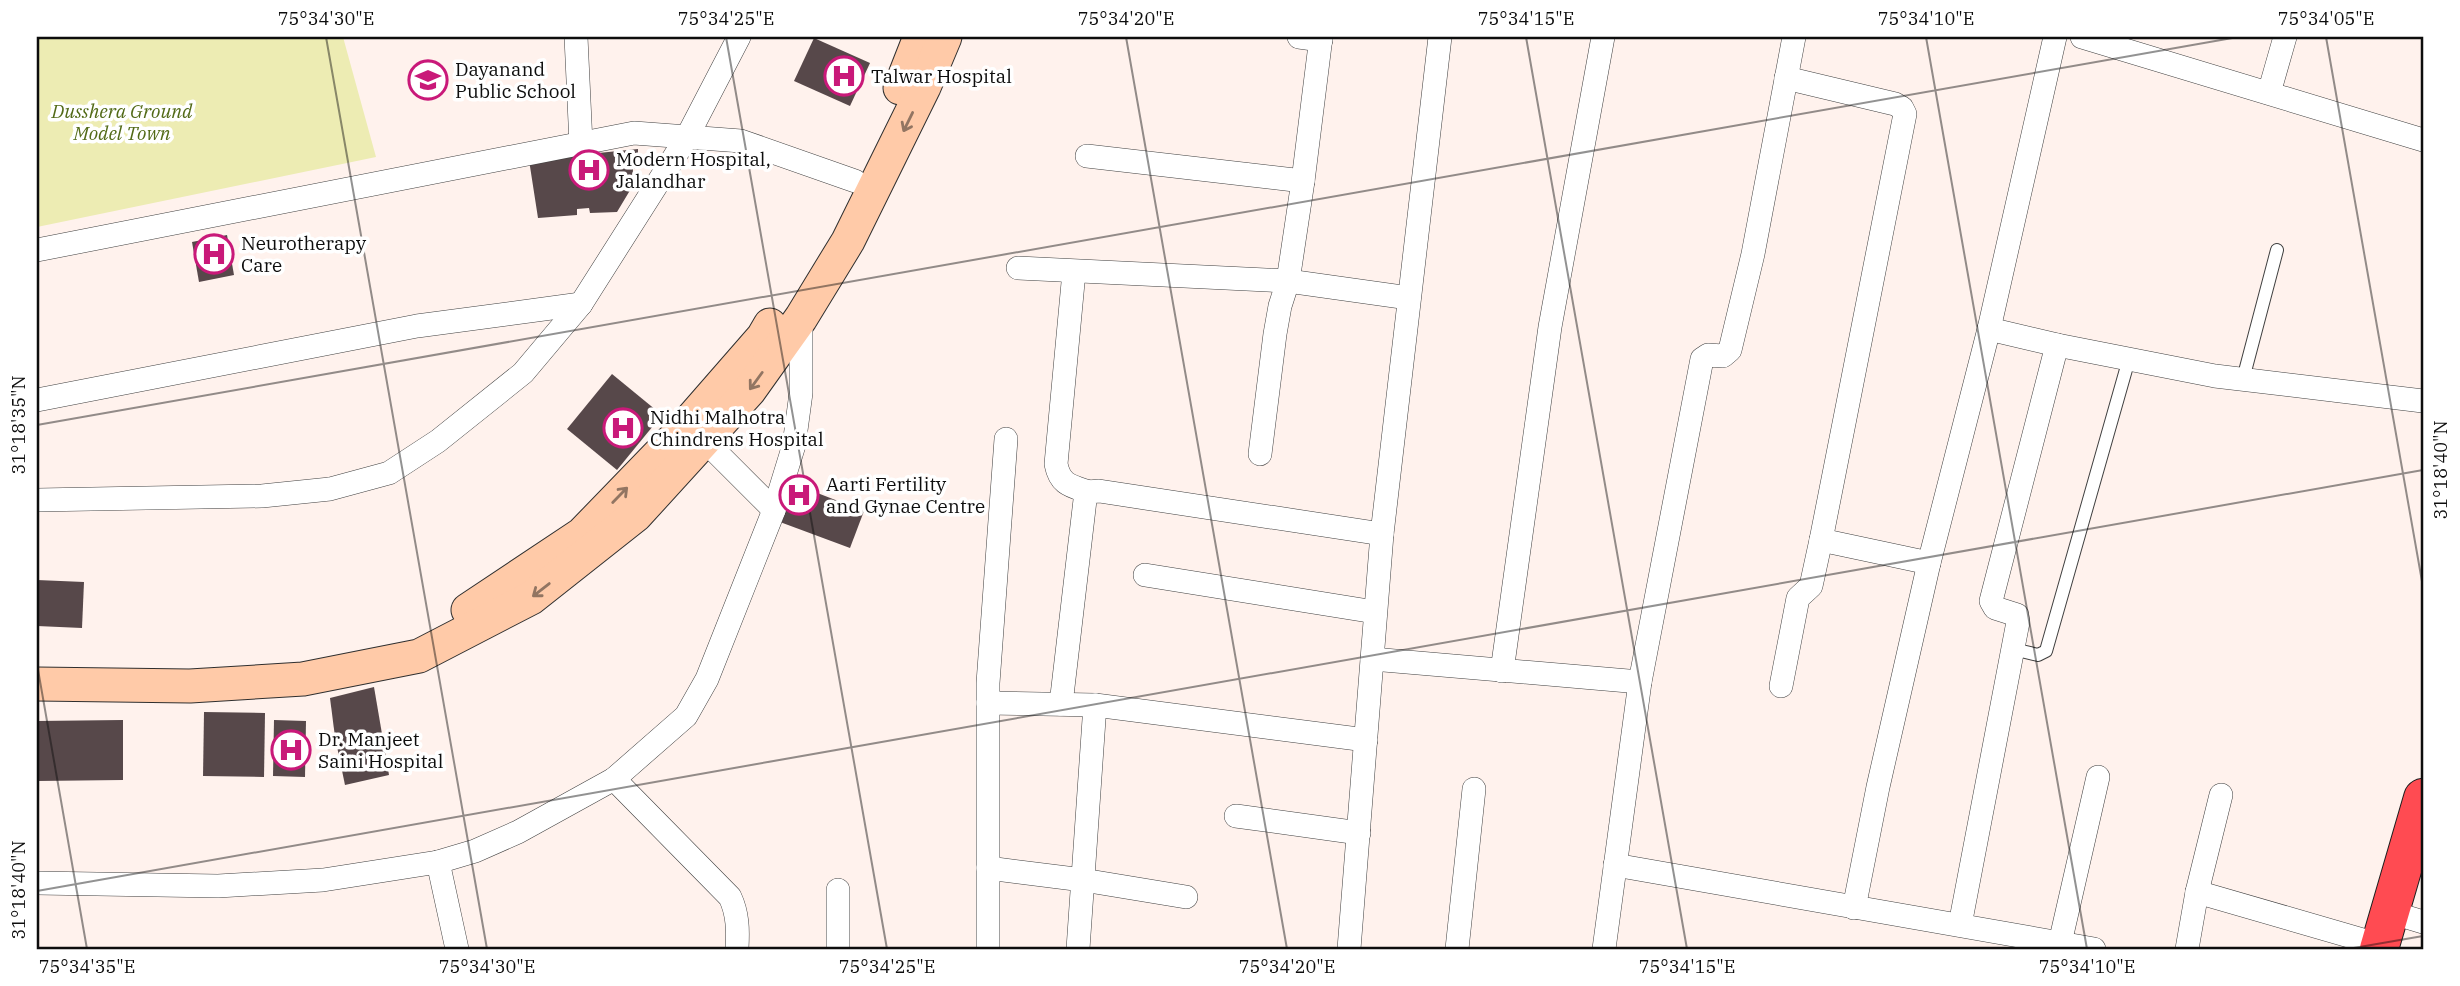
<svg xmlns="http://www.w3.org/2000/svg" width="2460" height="986" viewBox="0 0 2460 986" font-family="'IBM Plex Serif',serif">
<rect width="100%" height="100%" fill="#fff2ed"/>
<path fill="#edecb3" d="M37,37H343L376,157L37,227Z"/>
<g fill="#57484a">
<path d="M814,38L870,63L850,106L794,81Z"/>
<path d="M638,149V167L633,169L632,187L617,212L590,213L589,208L577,209V215L538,218L529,160Z"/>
<path d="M227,235L234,275L199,282L192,242Z"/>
<path d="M612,374L662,415L617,470L567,429Z"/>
<path d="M794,484L864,511L850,548L780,522Z"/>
<path d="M37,580L84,582L82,628L37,626Z"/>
<path d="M374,687L389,775L345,785L335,737L330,698Z"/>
<path d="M204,712L265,713L264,777L203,776Z"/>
<path d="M123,720V780L37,781V721Z"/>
<path d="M274,720L306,721L305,777L273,776Z"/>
</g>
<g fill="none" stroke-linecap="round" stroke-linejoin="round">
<g stroke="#404040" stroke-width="14">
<g id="lane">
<path d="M2243,379L2277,250"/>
<path d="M2013,649L2038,655L2046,651L2129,359"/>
</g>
</g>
<g stroke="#404040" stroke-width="24">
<g id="street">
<path d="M576,37L581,144"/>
<path d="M1299,37L1321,40"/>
<path d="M2082,37L2423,140"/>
<path d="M2269,93L2285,37"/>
<path d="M1087,156L1303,181"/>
<path d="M37,250L634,133L741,141L855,181"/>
<path d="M1018,268L1288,281L1409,298"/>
<path d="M1074,272L1056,464C1060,485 1071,486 1089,492"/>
<path d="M1989,329L2057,345L2215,376L2423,401"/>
<path d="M37,400L417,326L581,304"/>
<path d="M705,441L774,510"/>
<path d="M1260,454L1275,334L1280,306L1288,281L1303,181L1321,37"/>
<path d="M37,500L262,496L330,489L389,473L438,441L523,373L581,304L687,137L739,37"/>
<path d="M1821,540L1929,563"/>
<path d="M1145,575L1375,612"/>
<path d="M1372,659L1640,682"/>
<path d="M1502,671L1550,327L1603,37"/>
<path d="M1781,686L1798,598L1811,586L1821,540L1905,114L1902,108L1895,104L1786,78"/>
<path d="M988,703L1095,705L1366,740"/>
<path d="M1061,704L1085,500L1089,492L1099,491L1382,534"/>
<path d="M614,779L730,897C738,914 738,930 737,949"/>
<path d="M1236,816L1359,833"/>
<path d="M438,862L457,949"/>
<path d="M1615,865L2094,949"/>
<path d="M988,868L1083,880L1186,897"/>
<path d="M37,883L218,886L323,880L438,862L475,851L518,832L614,779L686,716L707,679L774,510L794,445L801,393V318"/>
<path d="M2197,892L2380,945"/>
<path d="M1854,908L1878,787L1929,563L1989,329L2055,37"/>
<path d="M2390,912L2423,922"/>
<path d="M1960,925L2018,622L2017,615L1995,608L1991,601L2057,345"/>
<path d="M2060,943L2098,777"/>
<path d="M838,949V890"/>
<path d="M988,949V683L1006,439"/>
<path d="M1078,949L1095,705"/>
<path d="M1349,949L1382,534L1440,37"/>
<path d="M1457,949L1474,789"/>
<path d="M1604,949L1640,682L1702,359L1708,355L1723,356L1730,350L1753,254L1794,37"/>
<path d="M2187,949L2197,892L2221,795"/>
</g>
</g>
<g stroke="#2f2f2f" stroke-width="35">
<g id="secondary">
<path d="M900,88L920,37"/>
<path d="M468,610L582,534L674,439L763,337L770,325"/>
<path d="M37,684L190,686L303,679L419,656L531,598L636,515L749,391L801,318L848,241L924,87L945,37"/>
</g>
</g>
<g stroke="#1e1e1e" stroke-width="40">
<path id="highway" d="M2379,949L2423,798"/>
</g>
<use href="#lane" stroke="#fff" stroke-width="12"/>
<use href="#street" stroke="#fff" stroke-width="23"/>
<use href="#secondary" stroke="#ffcaa8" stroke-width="33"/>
<use href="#highway" stroke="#ff4b52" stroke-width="38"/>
</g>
<defs><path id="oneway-shaft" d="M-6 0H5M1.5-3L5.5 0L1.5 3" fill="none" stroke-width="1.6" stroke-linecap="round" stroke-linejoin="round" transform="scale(1.75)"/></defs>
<g stroke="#927562">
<use href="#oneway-shaft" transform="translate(908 122) rotate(116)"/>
<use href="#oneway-shaft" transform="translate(756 381) rotate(126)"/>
<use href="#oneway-shaft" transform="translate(620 495) rotate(-46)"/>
<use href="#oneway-shaft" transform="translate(541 590) rotate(142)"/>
</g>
<path fill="none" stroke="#0d0d0d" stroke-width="2" stroke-opacity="0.45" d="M326,37L487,949M726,37L887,949M1126,37L1287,949M1526,37L1687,949M1926,37L2087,949M2326,37L2423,587M37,425L2238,37M37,664L87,949M37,891L2423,470M2348,949L2423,936"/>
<defs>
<g id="hospital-ring" transform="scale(2.0125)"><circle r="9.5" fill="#fff" stroke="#c91979" stroke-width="1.5"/><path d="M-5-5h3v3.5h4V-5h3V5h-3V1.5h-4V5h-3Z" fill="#c91979"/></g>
<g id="school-ring" transform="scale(2.0125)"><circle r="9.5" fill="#fff" stroke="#c91979" stroke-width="1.5"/><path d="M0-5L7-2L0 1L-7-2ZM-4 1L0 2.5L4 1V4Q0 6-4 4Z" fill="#c91979"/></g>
</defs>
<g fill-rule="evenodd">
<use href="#hospital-ring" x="844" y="76"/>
<use href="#school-ring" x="428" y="80"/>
<use href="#hospital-ring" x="589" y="170"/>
<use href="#hospital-ring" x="214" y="254"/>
<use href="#hospital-ring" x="623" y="428"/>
<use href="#hospital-ring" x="799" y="495"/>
<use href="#hospital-ring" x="291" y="750"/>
</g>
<g text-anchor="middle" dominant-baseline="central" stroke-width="7" stroke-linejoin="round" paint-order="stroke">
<g font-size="19" fill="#0d0d0d" stroke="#fff" text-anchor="start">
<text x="455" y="69">Dayanand<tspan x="455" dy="22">Public School</tspan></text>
<text x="871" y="76">Talwar Hospital</text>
<text x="616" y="159">Modern Hospital,<tspan x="616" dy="22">Jalandhar</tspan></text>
<text x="241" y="243">Neurotherapy<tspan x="241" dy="22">Care</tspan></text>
<text x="650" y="417">Nidhi Malhotra<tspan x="650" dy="22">Chindrens Hospital</tspan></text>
<text x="826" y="484">Aarti Fertility<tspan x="826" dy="22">and Gynae Centre</tspan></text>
<text x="318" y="739">Dr. Manjeet<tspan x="318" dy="22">Saini Hospital</tspan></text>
</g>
<g font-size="19" font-style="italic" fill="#526a17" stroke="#fff">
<text x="122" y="111">Dusshera Ground<tspan x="122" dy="22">Model Town</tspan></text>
</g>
</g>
<rect width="2460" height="986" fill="none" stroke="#ffffff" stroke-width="77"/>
<rect x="38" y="38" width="2384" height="910" fill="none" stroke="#0d0d0d" stroke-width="2.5"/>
<g font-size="18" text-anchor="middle" fill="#0d0d0d">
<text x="326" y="25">75°34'30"E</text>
<text x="726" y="25">75°34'25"E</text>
<text x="1126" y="25">75°34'20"E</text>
<text x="1526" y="25">75°34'15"E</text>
<text x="1926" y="25">75°34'10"E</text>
<text x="2326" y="25">75°34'05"E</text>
<text transform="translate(19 425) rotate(-90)" y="6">31°18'35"N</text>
<text transform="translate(2441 470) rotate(-90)" y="6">31°18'40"N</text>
<text transform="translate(19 890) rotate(-90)" y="6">31°18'40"N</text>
<text x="87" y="973">75°34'35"E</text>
<text x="487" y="973">75°34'30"E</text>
<text x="887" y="973">75°34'25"E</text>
<text x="1287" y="973">75°34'20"E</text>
<text x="1687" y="973">75°34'15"E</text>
<text x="2087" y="973">75°34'10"E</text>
</g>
</svg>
